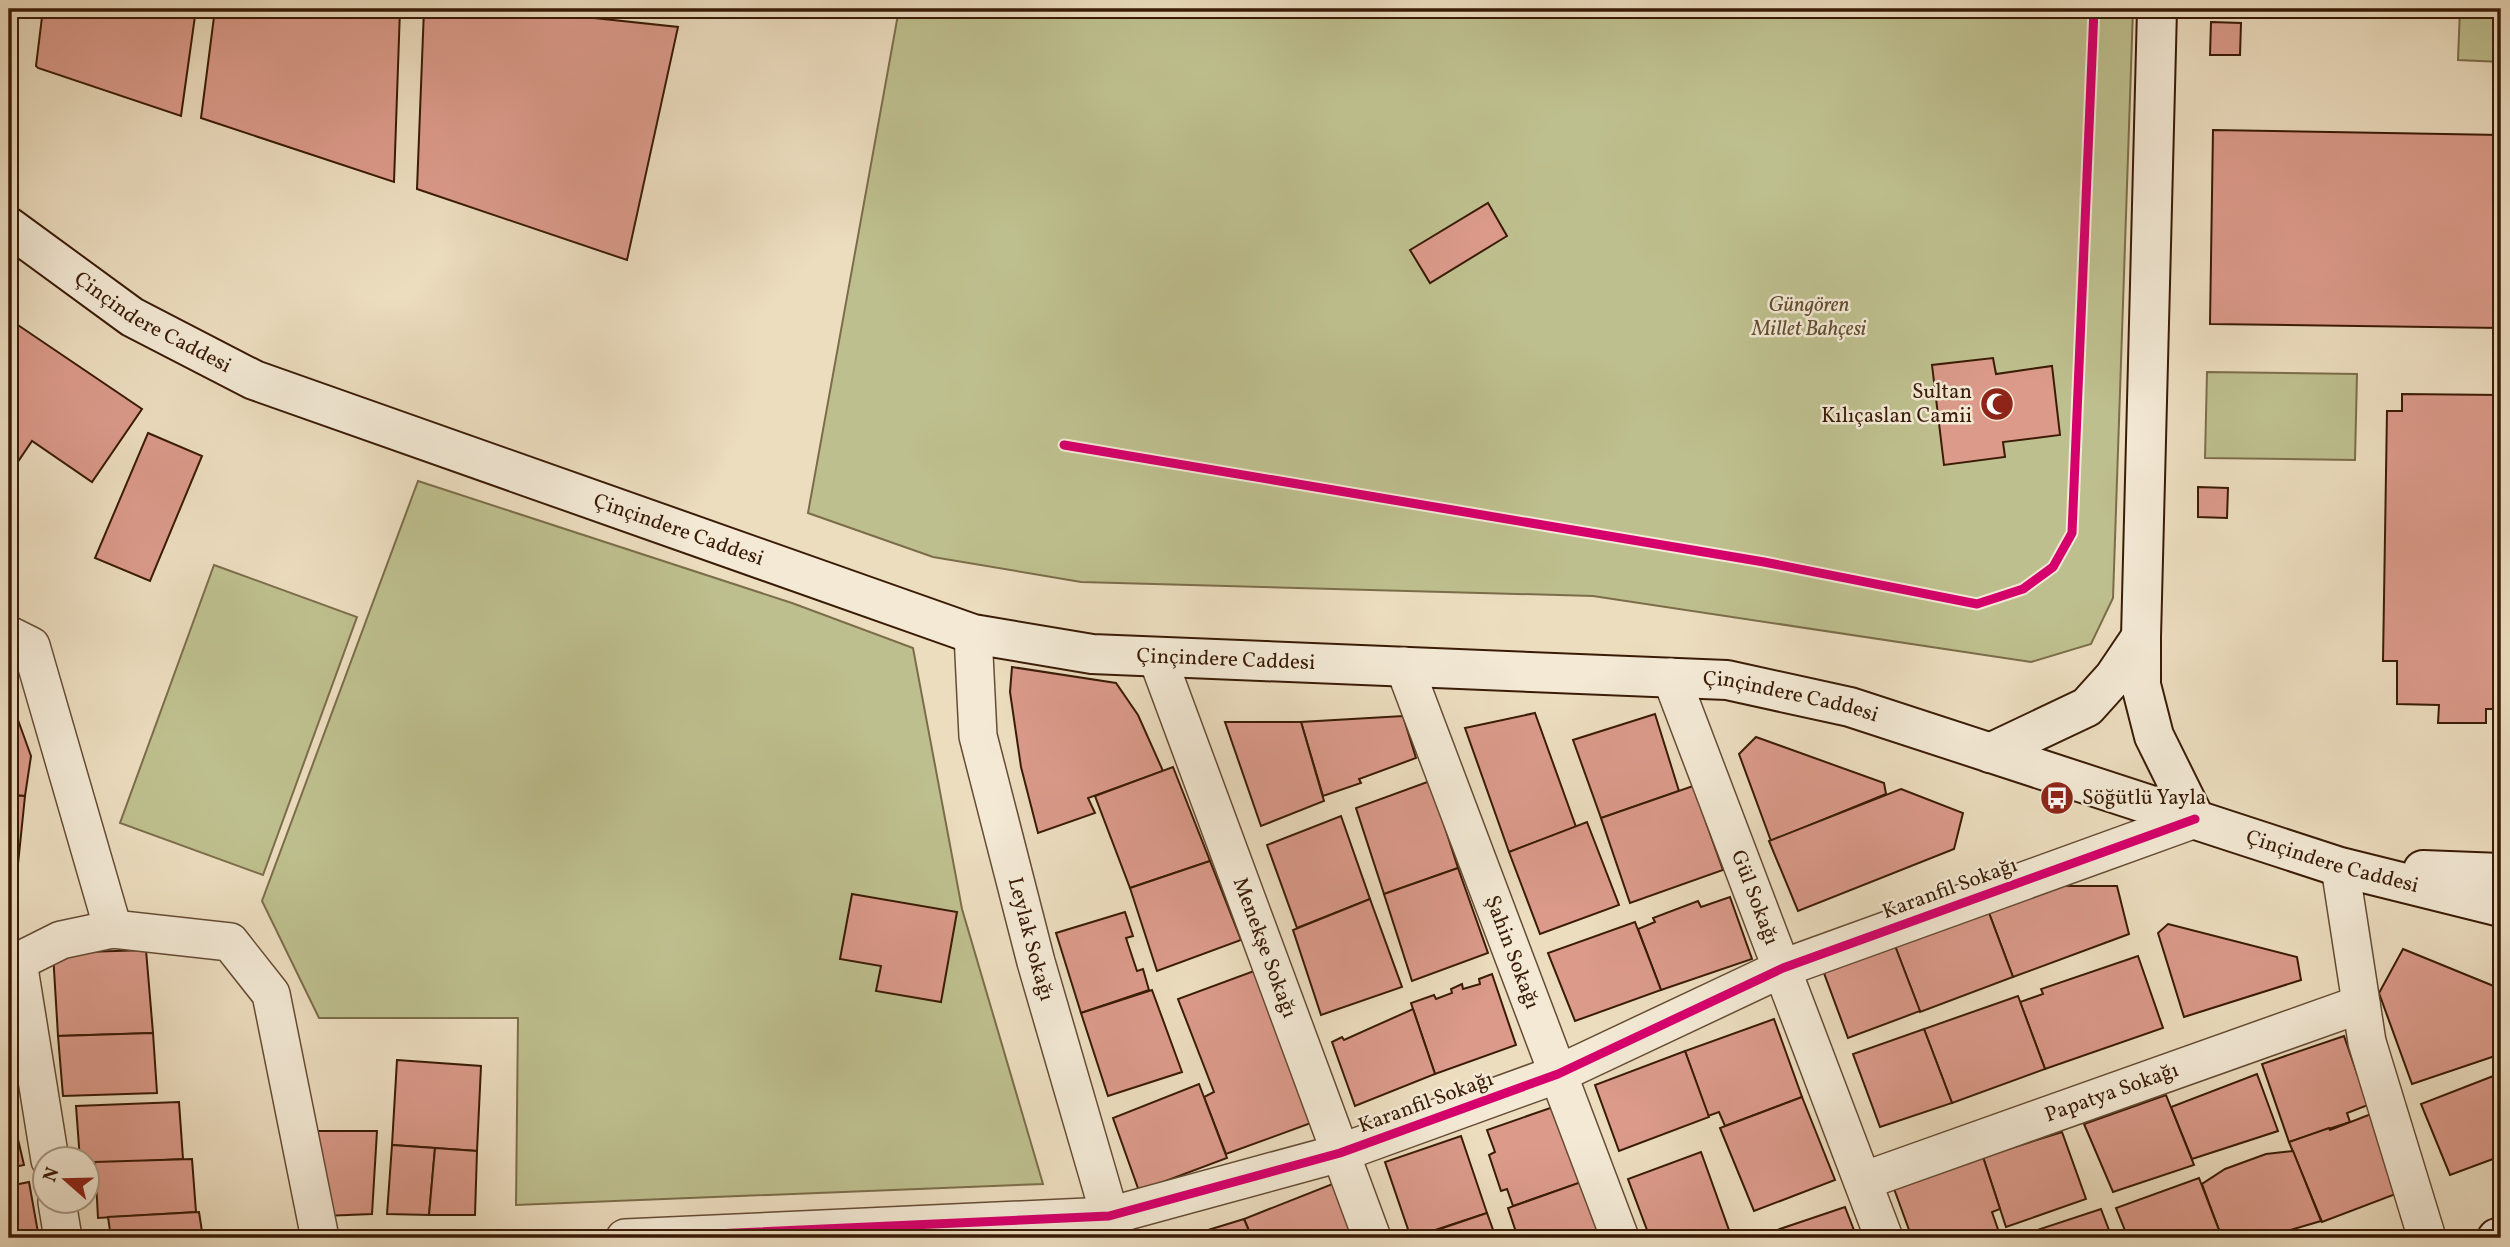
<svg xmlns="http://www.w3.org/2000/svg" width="2510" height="1247" viewBox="0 0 2510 1247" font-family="Vollkorn,serif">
<rect width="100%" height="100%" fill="#ecddbf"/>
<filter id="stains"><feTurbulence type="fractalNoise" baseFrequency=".00286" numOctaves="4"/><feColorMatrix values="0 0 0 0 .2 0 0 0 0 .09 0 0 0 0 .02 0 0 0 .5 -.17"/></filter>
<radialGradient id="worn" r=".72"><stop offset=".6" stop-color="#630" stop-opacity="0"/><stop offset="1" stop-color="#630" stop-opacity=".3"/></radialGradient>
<g fill="#bebf8e" stroke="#7c6d4a" stroke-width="2">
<path d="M899,9H2133L2113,598L2091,644L2031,662L1593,596L1081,582L933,557L808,513Z"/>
<path d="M2460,9H2501V62L2458,60Z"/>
<path d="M2207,372L2357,374L2355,460L2205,458Z"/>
<path d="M418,481L792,603L913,648L962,909L1043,1184L516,1205L518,1018H319L262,901Z"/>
<path d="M214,565L357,617L263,875L120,823Z"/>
</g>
<g fill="#db9a8a" stroke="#3a1b06" stroke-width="2">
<path d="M43,9H196L181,116L38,68L36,66Z"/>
<path d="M215,9H400L394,182L201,118Z"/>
<path d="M424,9H510L678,27L627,260L417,189Z"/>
<path d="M2211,22L2241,23L2240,55H2210Z"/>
<path d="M2213,130L2501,135V328L2210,324Z"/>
<path d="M1488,203L1507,236L1430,283L1410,250Z"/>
<path d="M9,319L142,409L92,482L32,441L9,475Z"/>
<path d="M1993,358L1996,374L2052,366L2060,435L2003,442L2005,457L1944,465L1932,365Z"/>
<path d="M2402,394L2501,395V709H2486V723H2438L2439,705L2397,704V661H2383L2387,411H2402Z"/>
<path d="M148,433L202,456L150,581L95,558Z"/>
<path d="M2198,487L2228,488L2227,518L2198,517Z"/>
<path d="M1012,667L1116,683L1138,715L1163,771L1088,798L1095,813L1038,833L1021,767L1010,692Z"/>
<path d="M9,695L31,756L25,796L9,795Z"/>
<path d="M1535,713L1576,827L1509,852L1465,728Z"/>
<path d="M1655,714L1679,791L1601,818L1573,740Z"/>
<path d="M1403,716L1416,758L1359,779L1361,783L1323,796L1301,722Z"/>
<path d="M1225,722H1301L1324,801L1261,826Z"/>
<path d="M1756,737L1884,783L1886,794L1771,841L1739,754Z"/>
<path d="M1173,767L1210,861L1130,888L1095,796Z"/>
<path d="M1430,781L1458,868L1384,894L1356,808Z"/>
<path d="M1693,786L1723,870L1630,903L1601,818Z"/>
<path d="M1901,789L1963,813L1954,849L1798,911L1769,841Z"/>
<path d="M9,795L25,796L11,932H9Z"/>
<path d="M1341,816L1370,899L1297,928L1267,845Z"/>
<path d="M1587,822L1619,905L1540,934L1509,852Z"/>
<path d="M1210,861L1241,940L1157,971L1130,888Z"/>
<path d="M1458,868L1488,953L1412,981L1384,894Z"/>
<path d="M2035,886H2117L2129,934L2013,977L1986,905Z"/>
<path d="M852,894L957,912L941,1002L876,991L881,966L840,959Z"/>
<path d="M1730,897L1752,959L1661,990L1638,929L1655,922L1653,918L1698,901L1701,907Z"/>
<path d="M1370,899L1402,987L1321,1015L1293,930Z"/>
<path d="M1986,905L2013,977L1920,1012L1892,938Z"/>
<path d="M1125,912L1133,936L1126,938L1137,971L1143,969L1149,990L1081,1013L1056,933Z"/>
<path d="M1635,922L1661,990L1575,1021L1548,953Z"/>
<path d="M2168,924L2297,957L2301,980L2184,1017L2158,933Z"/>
<path d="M1892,938L1920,1011L1848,1038L1821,965Z"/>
<path d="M2403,949L2501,989V1054L2412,1084L2379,993Z"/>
<path d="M146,950L153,1033L58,1036L53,953Z"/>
<path d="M2138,956L2163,1028L2045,1069L2020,1002L2043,994L2041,989Z"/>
<path d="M1254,971L1311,1123L1226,1154L1204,1097L1214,1092L1178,999Z"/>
<path d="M1492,974L1516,1045L1435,1074L1411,1003L1434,995L1436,999L1452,993L1451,989L1462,984L1463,989L1480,984L1479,979Z"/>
<path d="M1152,990L1182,1072L1108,1096L1081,1013Z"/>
<path d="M2018,996L2045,1069L1952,1103L1924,1029Z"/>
<path d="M1413,1009L1435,1074L1355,1106L1332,1042L1342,1037L1344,1040Z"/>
<path d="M1774,1019L1802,1097L1725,1126L1719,1112L1708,1116L1685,1051Z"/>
<path d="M1924,1029L1952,1103L1880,1127L1853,1054Z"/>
<path d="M153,1033L157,1093L63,1096L58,1036Z"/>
<path d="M2344,1036L2368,1105L2347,1113L2350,1122L2289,1142L2262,1064Z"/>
<path d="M1685,1051L1709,1117L1619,1151L1595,1085Z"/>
<path d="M397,1060L481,1066L477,1151L392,1145Z"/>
<path d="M2501,1073V1156L2450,1175L2421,1104Z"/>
<path d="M2257,1074L2278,1131L2192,1159L2171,1107Z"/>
<path d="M1199,1084L1227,1158L1139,1191L1113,1118Z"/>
<path d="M2166,1095L2194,1165L2113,1192L2084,1124Z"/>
<path d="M1802,1097L1835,1180L1754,1211L1720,1128Z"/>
<path d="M9,1101L24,1165L9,1168Z"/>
<path d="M179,1102L183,1159L88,1164V1160H80L76,1106Z"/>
<path d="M1556,1106L1582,1182L1513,1206L1507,1189L1501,1191L1489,1155L1495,1152L1487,1130Z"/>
<path d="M2371,1114L2401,1192L2322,1222L2289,1142L2329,1128L2330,1130Z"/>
<path d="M315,1131H377L372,1214L324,1216Z"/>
<path d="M2062,1132L2086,1199L2006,1227L1983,1157Z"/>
<path d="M1461,1136L1487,1213L1411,1238L1385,1162Z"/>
<path d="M392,1145L435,1148L429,1215L387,1214Z"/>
<path d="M435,1148L477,1151L475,1215H429Z"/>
<path d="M2293,1151L2321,1221L2263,1238H2222L2202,1184L2225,1169L2266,1154Z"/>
<path d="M1701,1152L1730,1233L1717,1238H1650L1628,1179Z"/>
<path d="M1983,1157L2000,1209L1992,1212L2001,1238H1912L1893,1186Z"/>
<path d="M192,1159L196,1212L98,1218L95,1162Z"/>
<path d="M2199,1178L2222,1238H2128L2116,1208Z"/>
<path d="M1584,1181L1603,1238H1518L1508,1208Z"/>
<path d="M29,1182L39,1238H9V1186Z"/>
<path d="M1335,1183L1356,1238H1252L1244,1219Z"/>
<path d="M1845,1207L1857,1238H1770L1768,1233Z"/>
<path d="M2101,1209L2112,1238H2013Z"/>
<path d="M199,1212L203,1238H111L108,1217Z"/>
<path d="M1487,1213L1496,1238H1413L1422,1235Z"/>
<path d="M1244,1219L1252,1238H1182Z"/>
</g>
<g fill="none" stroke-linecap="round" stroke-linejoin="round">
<g stroke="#664c34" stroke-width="40">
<g id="street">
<path id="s1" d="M973,634L978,736L1036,962L1116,1237"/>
<path d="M9,635L31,646L113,929"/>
<path id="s2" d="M1157,657L1372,1238"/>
<path id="s3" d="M1404,666L1620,1238"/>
<path id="s4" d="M1671,677L1884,1238"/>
<path d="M2340,867L2367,1042L2427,1238"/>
<path d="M18,962L50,1160"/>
<path d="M9,966L61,940L113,929L230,942L271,994L320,1238"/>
<path id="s5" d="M1863,1181L2361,1004"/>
<path d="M57,1202L63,1238"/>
<path d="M625,1238L1109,1216L1340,1153L1558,1074L1783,968L2195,819"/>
</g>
</g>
<g stroke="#3a1b06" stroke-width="42">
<g id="secondary">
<path id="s6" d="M9,227L132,317L254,380L973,634L1092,654L1727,680L1850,707L2340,867L2501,907"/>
<path d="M2141,637L2157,9"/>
<path d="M1990,753L2087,707L2114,677L2141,637V685L2154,736L2195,819"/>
<path d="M2423,870L2501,873"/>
<path d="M2497,1238L2501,1237"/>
</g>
</g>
<use href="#street" stroke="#f3e9d5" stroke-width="37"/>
<use href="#secondary" stroke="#f3e9d5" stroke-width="38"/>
<g stroke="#f3e9d5" stroke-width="13">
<g id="cycleway">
<path d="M1064,445L1764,562L1977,604L2023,589L2053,567L2072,533L2094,9"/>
<path d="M625,1238L1109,1216L1340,1153L1558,1074L1783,968L2195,819"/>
</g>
</g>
<use href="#cycleway" stroke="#d6006c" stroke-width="9"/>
</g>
<defs>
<g id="mosque-disc" transform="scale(1.75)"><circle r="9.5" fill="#8f2418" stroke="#f3e9d5"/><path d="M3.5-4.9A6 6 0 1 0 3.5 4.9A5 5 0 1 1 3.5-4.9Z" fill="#fff"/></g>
<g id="bus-disc" transform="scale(1.75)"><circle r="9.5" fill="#8f2418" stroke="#f3e9d5"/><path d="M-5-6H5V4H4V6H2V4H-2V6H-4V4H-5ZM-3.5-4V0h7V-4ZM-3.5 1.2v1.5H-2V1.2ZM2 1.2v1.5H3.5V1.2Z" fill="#fff"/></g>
</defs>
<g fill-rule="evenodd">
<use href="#mosque-disc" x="1997" y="404"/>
<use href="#bus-disc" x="2057" y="798"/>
</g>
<g text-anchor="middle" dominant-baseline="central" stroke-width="5" stroke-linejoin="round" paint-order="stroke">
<g font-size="21" font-style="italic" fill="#624c2f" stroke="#f3e9d5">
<text x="1809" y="305">Güngören<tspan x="1809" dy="24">Millet Bahçesi</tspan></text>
</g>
<g font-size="21" fill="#3a1b06" stroke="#f3e9d5">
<text stroke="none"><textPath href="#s6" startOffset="173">Çinçindere Caddesi</textPath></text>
<text stroke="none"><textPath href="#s6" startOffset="740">Çinçindere Caddesi</textPath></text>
<text stroke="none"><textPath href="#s6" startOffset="1307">Çinçindere Caddesi</textPath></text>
<text stroke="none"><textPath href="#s6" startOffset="1874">Çinçindere Caddesi</textPath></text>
<text stroke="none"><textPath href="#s6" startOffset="2441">Çinçindere Caddesi</textPath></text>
<text transform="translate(1950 889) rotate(-20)">Karanfil Sokağı</text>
<text stroke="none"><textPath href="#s4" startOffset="236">Gül Sokağı</textPath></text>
<text stroke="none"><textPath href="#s1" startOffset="312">Leylak Sokağı</textPath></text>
<text stroke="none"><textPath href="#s2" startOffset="310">Menekşe Sokağı</textPath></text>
<text stroke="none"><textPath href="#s3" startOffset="306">Şahin Sokağı</textPath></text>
<text stroke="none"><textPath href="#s5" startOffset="264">Papatya Sokağı</textPath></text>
<text transform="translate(1426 1103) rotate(-20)">Karanfil Sokağı</text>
</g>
<g font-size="21" fill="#3a1b06" stroke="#f3e9d5" text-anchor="end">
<text x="1972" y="392">Sultan<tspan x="1972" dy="24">Kılıçaslan Camii</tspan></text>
<text x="2082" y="798" text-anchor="start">Söğütlü Yayla</text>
</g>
</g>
<rect width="2510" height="1247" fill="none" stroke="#ecddbf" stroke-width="35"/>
<rect x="10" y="10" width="2489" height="1226" fill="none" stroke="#3a1b06" stroke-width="3.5"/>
<rect x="18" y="18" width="2475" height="1212" fill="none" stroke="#3a1b06" stroke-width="2"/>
<g transform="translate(66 1180) rotate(290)"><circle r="33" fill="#f3e9d5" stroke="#a99782" stroke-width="2"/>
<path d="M0-5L12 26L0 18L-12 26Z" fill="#8f2418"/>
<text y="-10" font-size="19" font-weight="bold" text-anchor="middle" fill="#3a1b06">N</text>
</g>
<rect width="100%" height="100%" filter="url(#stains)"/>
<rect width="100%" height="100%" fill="url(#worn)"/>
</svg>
